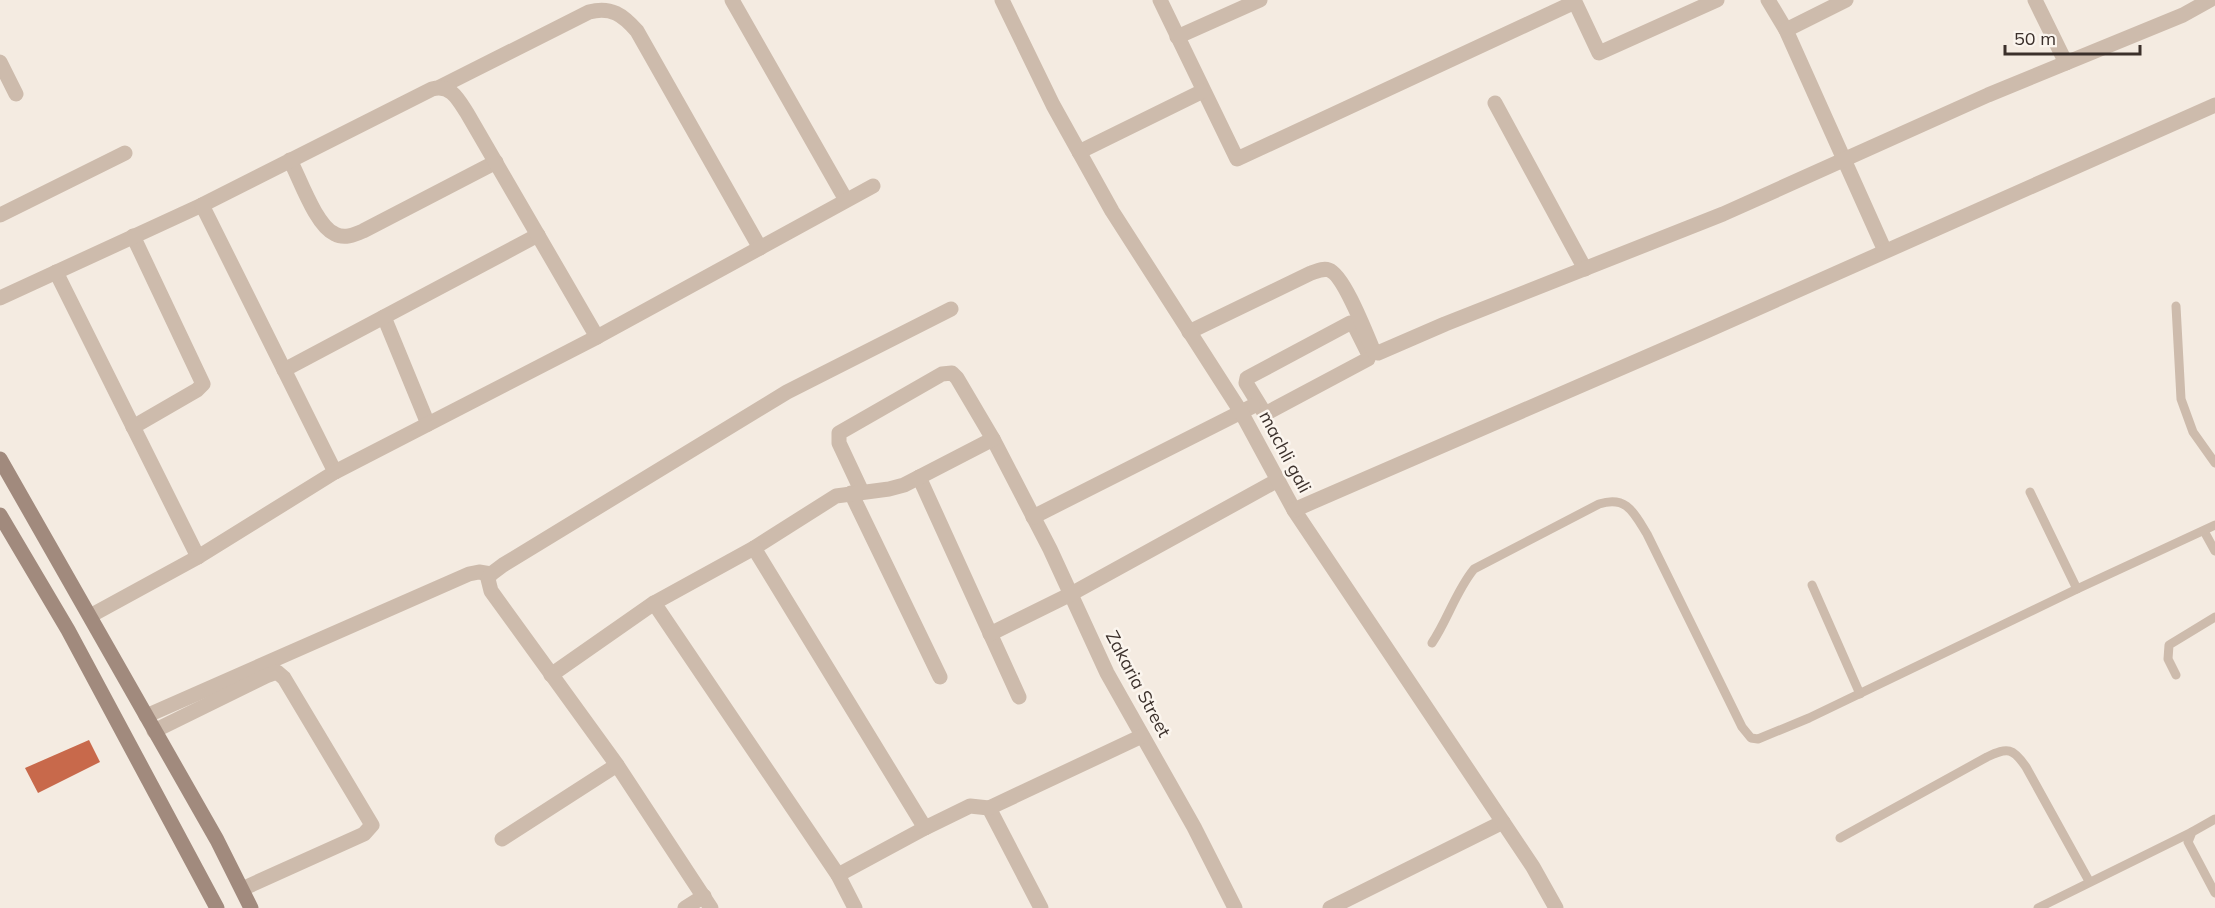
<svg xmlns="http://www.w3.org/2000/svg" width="2215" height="908" font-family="Mulish,sans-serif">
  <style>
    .building { fill: #c8694b }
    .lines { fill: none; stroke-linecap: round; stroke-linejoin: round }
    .service { stroke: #cdbbac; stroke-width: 9 }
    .minor { stroke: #cdbbac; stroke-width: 15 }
    .tertiary { stroke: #cdbbac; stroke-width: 15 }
    .secondary { stroke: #a18a7d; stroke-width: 15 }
    .labels { text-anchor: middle; stroke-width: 5; stroke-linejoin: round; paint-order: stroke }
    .street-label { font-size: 18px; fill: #3b302b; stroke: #fbf5ee }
  </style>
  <rect width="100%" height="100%" fill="#f4ebe1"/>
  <!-- building -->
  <path class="building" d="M 89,740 L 100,762 L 38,793 L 25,768 Z"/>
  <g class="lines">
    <!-- service -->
    <g class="service">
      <path d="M 2176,306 L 2181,399 L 2193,432 L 2215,463"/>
      <path d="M 2030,492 L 2077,589"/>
      <path d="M 2204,531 L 2215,551"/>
      <path d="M 1812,585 L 1860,694"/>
      <path d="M 1432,643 C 1448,619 1456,591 1474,569 L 1599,504 C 1627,495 1634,513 1647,534 L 1742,727 L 1751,738 L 1758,739 L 1809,718 L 2077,589 L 2215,525"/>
      <path d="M 2176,675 L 2168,659 L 2169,645 L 2215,617"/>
      <path d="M 2215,819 L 2192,832 L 2188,842 L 2215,893"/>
      <path d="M 1840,838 L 1987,757 C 2008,747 2013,748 2026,767 L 2089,881"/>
      <path d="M 2038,908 L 2192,832"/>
    </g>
    <!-- minor -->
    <g class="minor">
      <path d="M 732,0 L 846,200"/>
      <path d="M 1160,0 L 1237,159 L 1575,2 L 1599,53 L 1717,0"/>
      <path d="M 1768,0 L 1786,30 L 1885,251"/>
      <path d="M 2035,0 L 2066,63"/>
      <path d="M 1786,30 L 1846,0"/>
      <path d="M 1177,37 L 1260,0"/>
      <path d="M 0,62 L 16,94"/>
      <path d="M 440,87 L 589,12 C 611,6 623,15 637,31 L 760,248"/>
      <path d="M 1495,103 L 1585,269"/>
      <path d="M 1079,152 L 1203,91"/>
      <path d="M 290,160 C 300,179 316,226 335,234 C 344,239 354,235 363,231 L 496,162"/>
      <path d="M 0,215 L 125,153"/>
      <path d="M 133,236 L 203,384 L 197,390 L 133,427"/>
      <path d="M 56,272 L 198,557"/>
      <path d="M 0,298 L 202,205"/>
      <path d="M 384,317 L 428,424"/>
      <path d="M 1350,323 L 1354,325 L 1369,355 L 1368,359 L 1265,414 L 1246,383 L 1247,378 Z"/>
      <path d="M 1189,332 L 1311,273 C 1317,271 1323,268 1329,270 C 1344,275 1367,336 1374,352 L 1378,353 L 1445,324 L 1723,214 L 1988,95 L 2183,15 L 2210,0"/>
      <path d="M 284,370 L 538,235"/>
      <path d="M 335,472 L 202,205 L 432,89 C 451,84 458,99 467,113 L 597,337"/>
      <path d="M 919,477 L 1019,697"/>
      <path d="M 862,492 L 839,443 L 839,433 L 942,374 L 952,373 L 957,378 L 993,439 L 1050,549 L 1107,673 L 1194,827 L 1235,908"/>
      <path d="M 851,493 L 940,677"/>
      <path d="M 1033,517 L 1253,406"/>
      <path d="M 754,548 L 836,496 L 889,489 L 904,485 L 993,439"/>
      <path d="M 90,616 L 198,557 L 335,472 L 597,337 L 873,186"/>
      <path d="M 990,634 L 1071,594 L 1278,480"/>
      <path d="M 551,675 L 654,603"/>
      <path d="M 146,716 L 469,574 L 479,572 L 491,574"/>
      <path d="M 154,731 L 266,676 L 277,672 L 284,678 L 372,825 L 364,834 L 242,889"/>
      <path d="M 989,808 L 1041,908"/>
      <path d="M 502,839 L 617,765"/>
      <path d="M 838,875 L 925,828"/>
      <path d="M 685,908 L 704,896"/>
      <path d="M 711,908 L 617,765 L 491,591 L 488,579 L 491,574 L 503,565 L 787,392 L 951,309"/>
      <path d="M 855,908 L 838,875 L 654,603 L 754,548 L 925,828 L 970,806 L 989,808 L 1142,736"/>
      <path d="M 1330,908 L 1503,822"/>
    </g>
    <!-- tertiary -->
    <g class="tertiary">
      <path d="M 1002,0 L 1053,105 L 1112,211 L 1241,412 L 1294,510 L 1533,867 L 1556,908"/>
      <path d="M 1294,510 L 1704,332 L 2215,105"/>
    </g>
    <!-- secondary -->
    <g class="secondary">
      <path d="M 0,459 L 217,840 L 251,908"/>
      <path d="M 0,515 L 68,630 L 217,908"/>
    </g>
  </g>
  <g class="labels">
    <!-- street labels -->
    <g class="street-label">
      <text transform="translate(1285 452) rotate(62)" y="6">machli gali</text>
      <text transform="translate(1138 684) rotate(62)" y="6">Zakaria Street</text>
    </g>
  </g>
  <!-- scale -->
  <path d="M2005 45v9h135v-9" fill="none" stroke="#3b302b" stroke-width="3"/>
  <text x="2014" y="45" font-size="18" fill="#3b302b" stroke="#fbf5ee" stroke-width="4.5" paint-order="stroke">50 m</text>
</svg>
